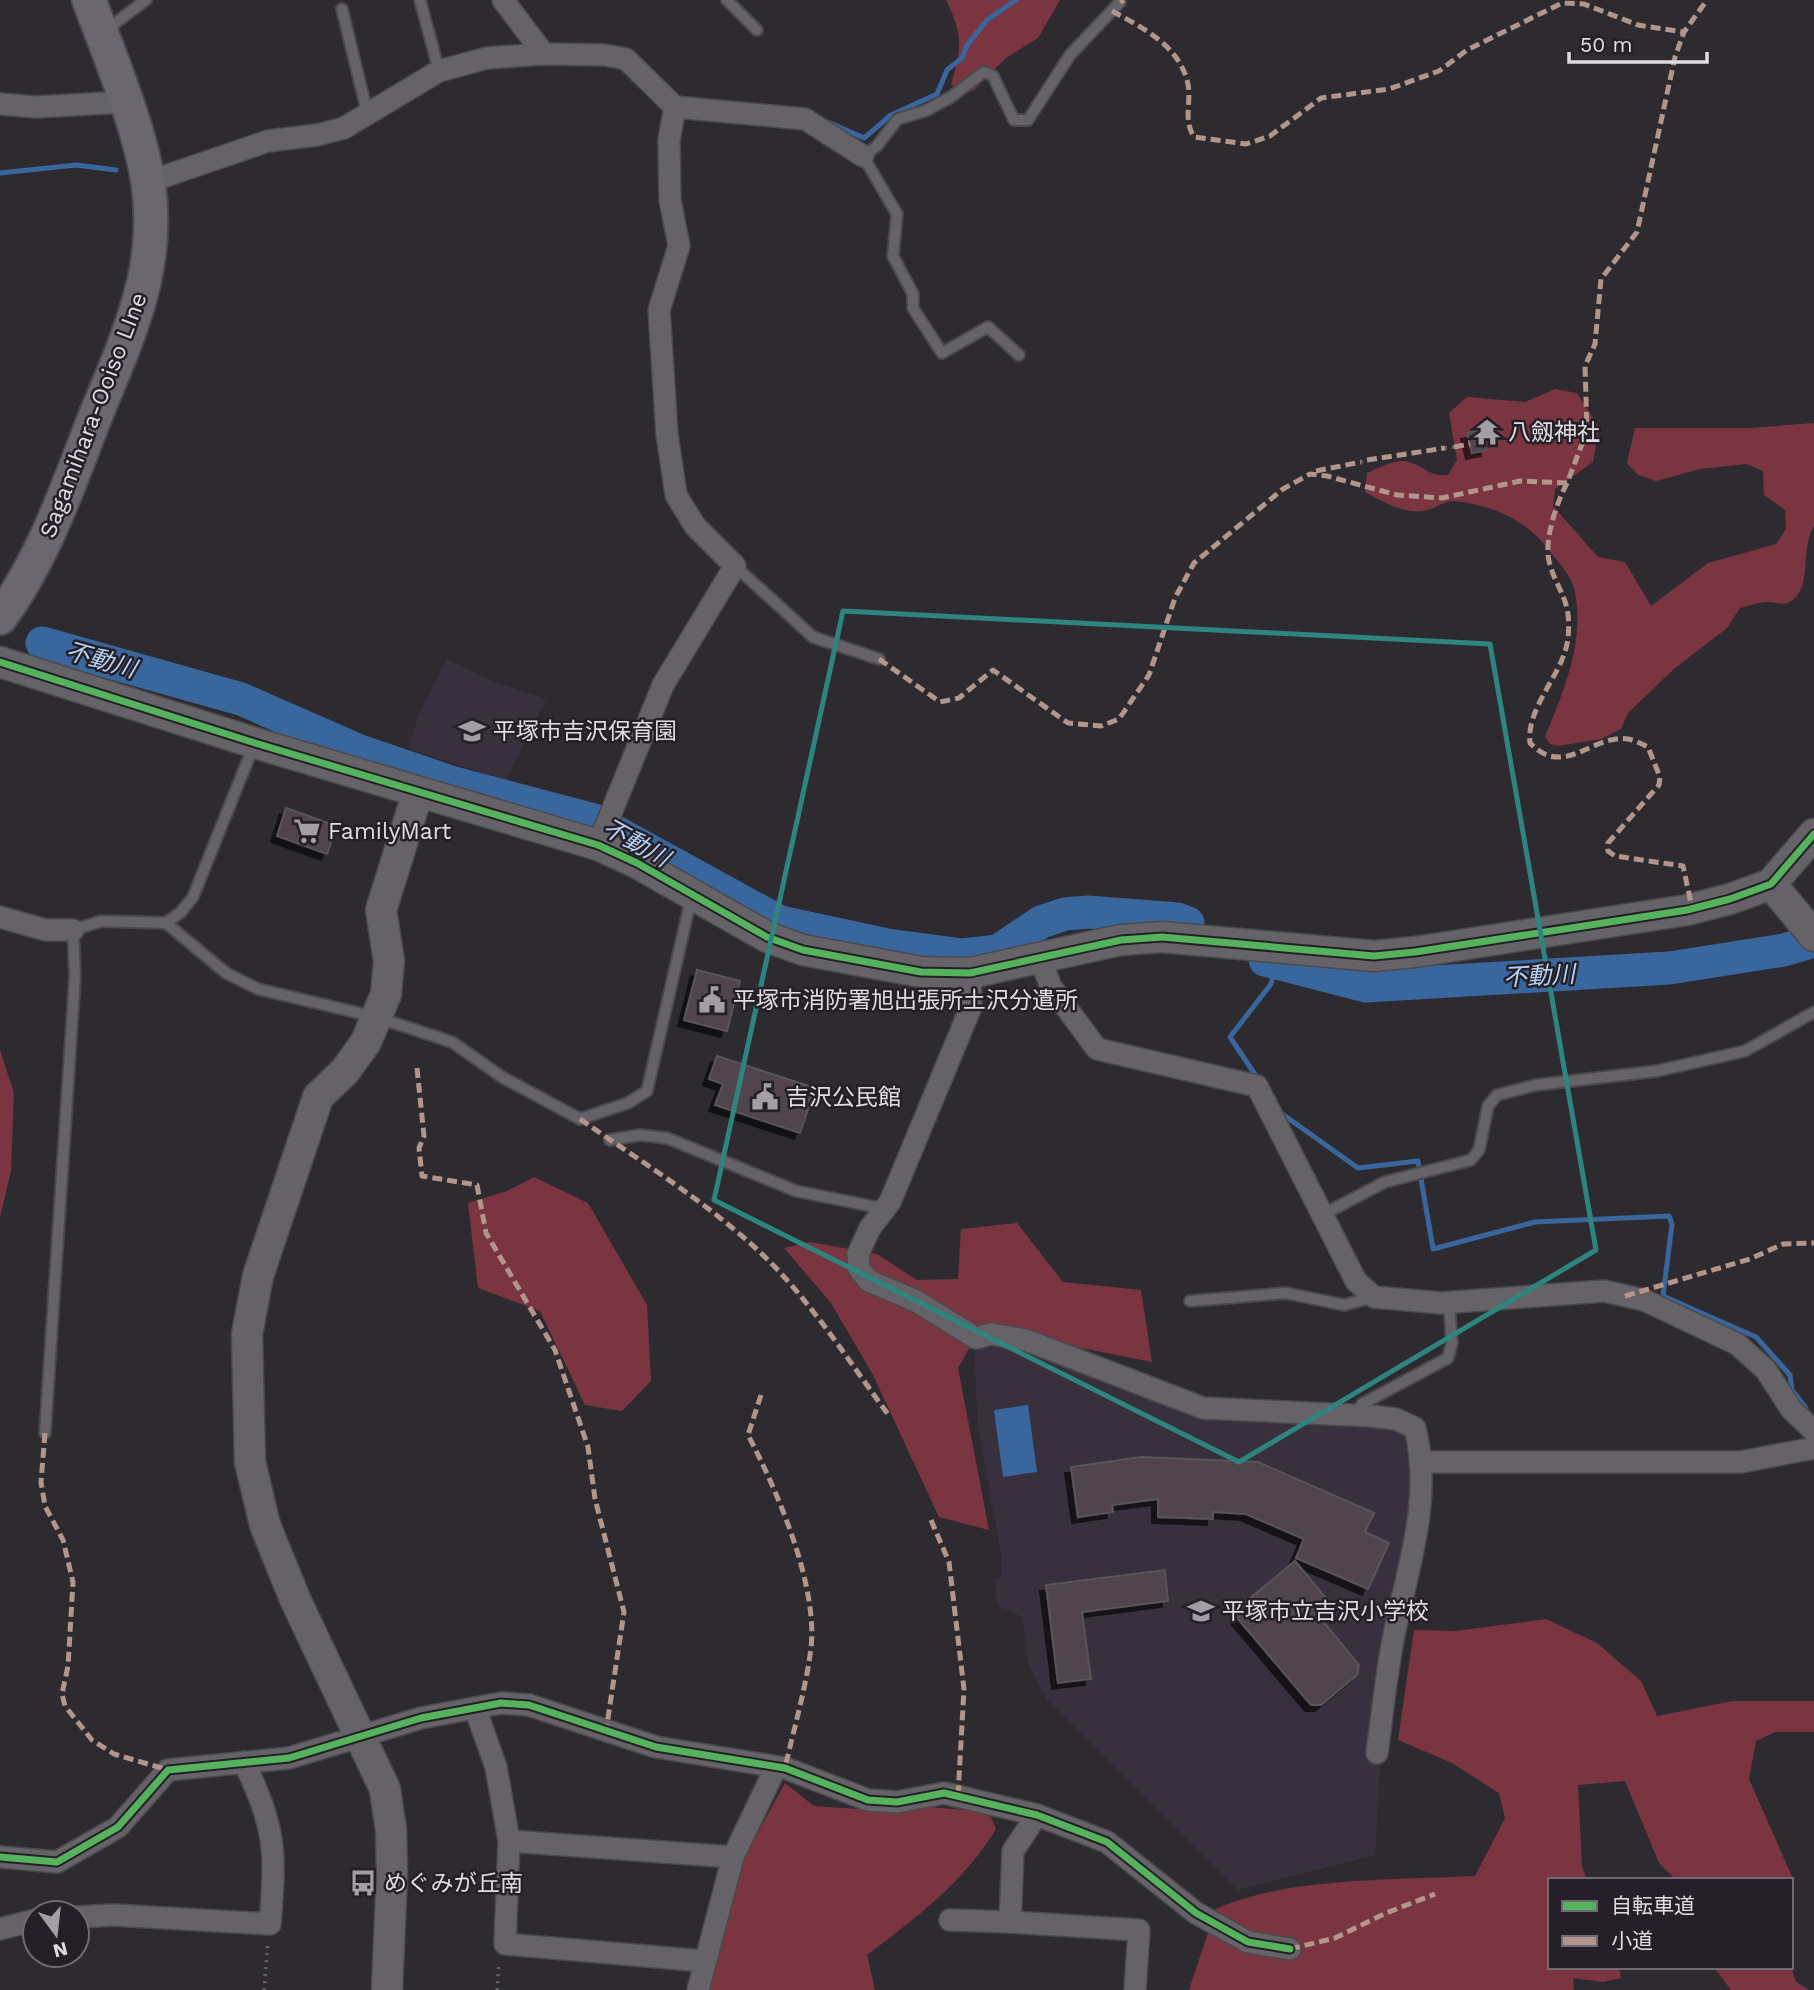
<svg xmlns="http://www.w3.org/2000/svg" width="1814" height="1990" font-family="'Work Sans','Noto Sans JP',sans-serif">
  <style>
    .built { fill: #38303d }
    .forest { fill: #7a3540 }
    .water { fill: #39669c }
    .lines { fill: none; stroke-linecap: round; stroke-linejoin: round }
    .stream { stroke: #39669c; stroke-width: 5 }
    .river { stroke: #39669c; stroke-width: 33 }
    .building { fill: #51444e; stroke: #585559; stroke-width: 2; filter: url(#shadow) }
    .lane-casing { stroke: #4b494c; stroke-width: 14 }
    .street-casing { stroke: #4b494c; stroke-width: 24 }
    .secondary-casing { stroke: #4b494c; stroke-width: 33 }
    .primary-casing { stroke: #4b494c; stroke-width: 37 }
    .path { stroke: #656367; stroke-width: 3.5; stroke-dasharray: 2 5; stroke-linecap: butt }
    .lane { stroke: #656367; stroke-width: 10 }
    .street { stroke: #656367; stroke-width: 21 }
    .secondary { stroke: #656367; stroke-width: 30 }
    .primary { stroke: #6a6771; stroke-width: 33 }
    .quiet { stroke: #b2968c; stroke-width: 5; stroke-dasharray: 10 5; stroke-linecap: butt }
    .cycleway-casing { stroke: #252028; stroke-width: 11 }
    .cycleway { stroke: #56b35d; stroke-width: 7 }
    .marked { fill: none; stroke: #2e857f; stroke-width: 5; stroke-linejoin: round }
    .labels { text-anchor: middle; stroke-width: 5; stroke-linejoin: round; paint-order: stroke }
    .street-label { font-size: 23px; fill: #e0dce2; stroke: #252028 }
    .poi-label { font-size: 23px; fill: #e0dce2; stroke: #252028; text-anchor: start }
    .water-label { font-size: 24px; font-style: italic; fill: #b7d2f4; stroke: #252028 }
  </style>
  <defs>
    <filter id="shadow"><feDropShadow dx="-6" dy="6" stdDeviation="0" flood-color="#0009"/></filter>
  </defs>
  <rect width="100%" height="100%" fill="#2e2b30"/>
  <!-- built -->
  <g class="built">
    <path d="M 447,659 L 494,682 L 546,699 L 504,784 L 488,779 L 489,775 L 408,748 L 419,714 Z"/>
    <path d="M 974,1340 L 1053,1359 L 1202,1414 L 1377,1420 L 1402,1431 L 1417,1476 L 1381,1757 L 1375,1855 L 1238,1890 L 1048,1701 L 1029,1665 L 1022,1617 L 997,1605 L 995,1578 L 1001,1577 L 1002,1561 L 977,1418 Z"/>
  </g>
  <!-- forest -->
  <g class="forest">
    <path d="M 946,0 L 1060,0 L 1038,38 L 1006,58 L 973,91 L 951,85 C 962,47 963,35 946,0 Z"/>
    <path d="M 1555,389 L 1577,393 L 1599,427 L 1593,462 L 1555,489 L 1553,506 L 1598,557 L 1625,562 L 1651,606 L 1708,563 L 1776,544 L 1786,529 L 1785,510 L 1764,495 L 1763,471 L 1746,464 L 1700,469 L 1656,481 L 1638,475 L 1627,463 L 1635,428 L 1750,428 L 1814,423 L 1814,525 C 1799,552 1814,590 1788,603 C 1781,605 1774,602 1767,602 C 1758,602 1748,606 1740,608 L 1727,628 L 1675,668 L 1628,713 L 1621,729 L 1601,739 L 1558,746 L 1550,744 L 1545,737 C 1564,690 1586,640 1574,588 C 1570,573 1553,556 1544,544 C 1522,518 1488,504 1454,501 C 1446,500 1438,507 1430,509 C 1408,517 1383,502 1365,492 L 1367,473 C 1377,469 1389,462 1400,461 C 1419,460 1426,477 1448,475 L 1457,460 L 1449,413 L 1467,397 L 1525,402 Z"/>
    <path d="M 0,1050 L 14,1093 L 11,1171 L 0,1217 Z"/>
    <path d="M 534,1177 L 588,1203 L 647,1305 L 651,1381 L 622,1411 L 585,1405 L 540,1311 L 478,1288 L 468,1203 L 507,1191 Z"/>
    <path d="M 1017,1223 L 1063,1282 L 1141,1290 L 1152,1362 L 981,1328 L 958,1368 L 989,1530 L 939,1517 L 873,1375 L 831,1303 L 784,1248 L 810,1242 L 877,1254 L 917,1280 L 958,1279 L 961,1229 Z"/>
    <path d="M 1546,1619 L 1597,1643 L 1641,1681 L 1657,1716 L 1732,1701 L 1814,1701 L 1814,1732 L 1775,1732 L 1756,1741 L 1749,1779 L 1794,1881 L 1791,1891 L 1791,1880 L 1676,1880 L 1659,1863 L 1625,1781 L 1578,1785 L 1582,1866 L 1587,1880 L 1550,1880 L 1550,1967 L 1619,1967 L 1621,1978 L 1603,1982 L 1573,1978 L 1574,1990 L 1189,1990 L 1216,1909 C 1285,1877 1398,1880 1475,1876 L 1505,1818 L 1499,1793 L 1452,1763 L 1398,1740 L 1414,1630 L 1455,1631 Z"/>
    <path d="M 785,1783 L 814,1806 L 857,1809 L 929,1807 L 989,1812 L 996,1829 C 965,1881 915,1919 867,1955 L 875,1990 L 708,1990 L 740,1865 Z"/>
    <path d="M 1714,1967 L 1791,1967 L 1796,1982 L 1809,1990 L 1731,1990 Z"/>
  </g>
  <!-- water -->
  <path class="water" d="M 1028,1405 L 1037,1472 L 1003,1477 L 994,1410 Z"/>
  <g class="lines">
    <!-- stream -->
    <g class="stream">
      <path d="M 828,122 L 864,138 L 891,115 L 937,94 L 947,70 L 962,58 L 967,45 L 987,20 L 1016,0"/>
      <path d="M 0,173 L 76,165 L 116,170"/>
      <path d="M 1258,1079 L 1230,1037 L 1271,984 L 1276,964"/>
      <path d="M 1278,1111 L 1358,1168 L 1418,1161 L 1433,1249 L 1535,1222 L 1669,1216 L 1672,1224 L 1663,1296 L 1756,1337 L 1790,1375 L 1792,1390 L 1806,1408"/>
    </g>
    <!-- river -->
    <g class="river">
      <path d="M 42,643 L 241,699 L 360,751 L 454,783 L 594,820 L 780,922 L 887,945 L 963,955 L 998,951 L 1041,922 L 1065,914 L 1088,912 L 1178,919 L 1188,923"/>
      <path d="M 1265,960 L 1366,986 L 1669,968 L 1784,950 L 1814,941"/>
    </g>
  </g>
  <!-- building -->
  <g class="building">
    <path d="M 1482,430 L 1487,450 L 1472,453 L 1467,433 Z"/>
    <path d="M 286,808 L 337,826 L 327,854 L 277,836 Z"/>
    <path d="M 697,970 L 740,981 L 727,1031 L 684,1020 Z"/>
    <path d="M 717,1056 L 815,1088 L 800,1133 L 715,1105 L 723,1084 L 709,1079 Z"/>
    <path d="M 1141,1457 L 1258,1462 L 1374,1513 L 1365,1532 L 1389,1543 L 1368,1589 L 1296,1558 L 1304,1539 L 1246,1514 L 1213,1512 L 1213,1519 L 1158,1517 L 1158,1499 L 1112,1505 L 1113,1512 L 1078,1517 L 1071,1467 Z"/>
    <path d="M 1295,1561 L 1330,1603 L 1317,1614 L 1359,1665 L 1357,1675 L 1321,1705 L 1311,1705 L 1238,1619 L 1237,1609 Z"/>
    <path d="M 1165,1570 L 1168,1601 L 1082,1612 L 1091,1679 L 1058,1683 L 1046,1585 Z"/>
  </g>
  <g class="lines">
    <!-- lane casing -->
    <g class="lane-casing">
      <g id="lane">
        <path d="M 420,0 L 439,71"/>
        <path d="M 727,0 L 757,30"/>
        <path d="M 342,9 L 368,116"/>
        <path d="M 106,30 L 146,0"/>
        <path d="M 1019,355 L 988,327 L 942,353 L 913,308 L 913,294 L 893,256 L 897,214 L 863,156 L 876,147 L 898,119 L 925,111 L 951,97 L 984,72 L 993,76 L 1014,120 L 1028,120 L 1070,55 L 1120,2"/>
        <path d="M 735,566 L 813,637 L 879,659"/>
        <path d="M 166,923 L 226,973 L 258,989 L 376,1017 L 452,1042 L 502,1077 L 580,1119 L 628,1103 L 647,1091 L 691,899"/>
        <path d="M 610,1140 L 640,1135 L 667,1138 L 796,1191 L 886,1209"/>
        <path d="M 1324,1214 L 1385,1182 L 1471,1160 L 1479,1150 L 1488,1106 L 1497,1095 L 1536,1085 L 1657,1071 L 1745,1051 L 1814,1012"/>
        <path d="M 1190,1301 L 1286,1293 L 1344,1305 L 1374,1297"/>
        <path d="M 1355,1415 L 1362,1404 L 1448,1358 L 1452,1343 L 1449,1303"/>
        <path d="M 45,1433 L 75,976 L 73,930 L 102,921 L 166,923 L 181,912 L 193,897 L 254,745"/>
      </g>
    </g>
    <!-- street casing -->
    <g class="street-casing">
      <g id="street">
        <path d="M 503,0 L 544,54"/>
        <path d="M 0,104 L 36,107 L 125,102"/>
        <path d="M 148,182 L 268,141 L 317,135 L 344,128 L 439,71 L 487,58 L 544,54 L 605,55 L 626,59 L 675,107 L 805,119 L 863,156"/>
        <path d="M 598,845 L 663,685 L 735,566 L 695,526 L 676,495 L 667,434 L 659,310 L 679,246 L 670,200 L 669,140 L 675,107"/>
        <path d="M 0,917 L 46,930 L 73,930"/>
        <path d="M 1040,958 L 1051,987 L 1097,1049 L 1257,1086 L 1356,1281 L 1374,1297 L 1441,1303 L 1604,1291 L 1644,1300 L 1737,1344 L 1766,1370 L 1791,1409 L 1814,1431"/>
        <path d="M 970,973 L 971,1007 L 890,1202 L 870,1228 L 858,1254 L 859,1269 L 869,1281 L 916,1301 L 976,1338 L 991,1334 L 1026,1340 L 1203,1408 L 1371,1416 L 1396,1419 L 1415,1428 C 1433,1502 1407,1568 1393,1640 C 1386,1677 1382,1716 1377,1753"/>
        <path d="M 1423,1462 L 1741,1462 L 1814,1448"/>
        <path d="M 475,1708 L 496,1767 L 509,1841 L 505,1944 L 704,1961"/>
        <path d="M 1037,1815 L 1013,1851 L 1010,1922 L 1139,1930 L 1135,1990"/>
        <path d="M 509,1841 L 733,1857"/>
        <path d="M 0,1857 L 57,1862 L 118,1827 L 168,1770 L 289,1758 L 421,1718 L 501,1703 L 529,1705 L 656,1747 L 785,1768 L 868,1800 L 897,1802 L 944,1793 L 1037,1815 L 1107,1842 L 1196,1913 L 1248,1942 L 1290,1949"/>
        <path d="M 77,1917 L 114,1915 L 270,1924 C 276,1850 276,1830 244,1762"/>
        <path d="M 950,1920 L 1010,1922"/>
        <path d="M 0,1929 L 35,1920"/>
        <path d="M 698,1990 L 733,1857 L 776,1767"/>
      </g>
    </g>
    <!-- secondary casing -->
    <g class="secondary-casing">
      <g id="secondary">
        <path d="M 0,662 L 255,743 L 598,845 L 637,863 L 767,937 L 803,950 L 921,972 L 970,973 L 1121,940 L 1162,937 L 1374,956 L 1415,952 L 1687,910 L 1730,899 L 1771,884 L 1814,834"/>
        <path d="M 1771,884 L 1814,936"/>
        <path d="M 387,1990 L 392,1874 L 391,1830 L 385,1789 L 295,1599 L 265,1525 L 250,1462 L 247,1334 L 258,1276 L 318,1097 L 345,1071 L 366,1042 L 386,994 L 389,961 L 381,910 L 418,792"/>
      </g>
    </g>
    <!-- primary casing -->
    <g class="primary-casing">
      <path id="primary" d="M 0,618 C 44,558 68,486 95,417 C 113,373 133,329 144,282 C 151,251 153,214 148,182 C 139,125 109,54 89,0"/>
    </g>
    <!-- path -->
    <g class="path">
      <path d="M 1445,448 L 1454,447"/>
      <path d="M 1361,462 L 1367,460"/>
      <path d="M 264,1990 L 268,1943"/>
      <path d="M 497,1990 L 499,1963"/>
    </g>
    <!-- lane -->
    <use href="#lane" class="lane"/>
    <!-- street -->
    <use href="#street" class="street"/>
    <!-- secondary -->
    <use href="#secondary" class="secondary"/>
    <!-- primary -->
    <use href="#primary" class="primary"/>
    <!-- quiet -->
    <g class="quiet">
      <path d="M 1120,2 L 1124,0"/>
      <path d="M 1112,11 C 1141,27 1177,44 1187,80 C 1193,100 1182,118 1194,137 L 1246,144 L 1270,136 L 1321,98 L 1389,89 L 1439,71 L 1467,50 L 1562,3 L 1584,4 L 1638,25 L 1684,32"/>
      <path d="M 1454,447 L 1470,444"/>
      <path d="M 1367,460 L 1445,448"/>
      <path d="M 1316,471 L 1361,462"/>
      <path d="M 1567,483 C 1557,502 1544,539 1549,561 C 1557,593 1572,597 1568,638 C 1564,674 1526,706 1530,743 C 1564,779 1592,734 1628,739 C 1634,740 1642,744 1648,747 L 1660,777 L 1659,785 L 1608,843 L 1608,851 L 1615,856 L 1683,866 L 1692,908"/>
      <path d="M 879,659 L 940,702 L 959,698 L 993,670 L 1068,723 L 1101,726 L 1119,719 L 1149,675 L 1175,598 L 1194,563 L 1283,489 L 1310,474 L 1327,476 L 1397,495 L 1442,498 L 1520,481 L 1567,483 L 1587,431 L 1585,366 L 1595,344 L 1601,279 L 1637,232 L 1675,57 L 1684,32 L 1707,0"/>
      <path d="M 417,1068 L 424,1136 L 419,1148 L 422,1176 L 477,1185 L 486,1233 L 555,1350 L 588,1447 L 595,1499 L 624,1612 L 606,1731"/>
      <path d="M 580,1119 C 643,1163 710,1204 765,1257 C 813,1304 850,1363 890,1417"/>
      <path d="M 1625,1296 L 1750,1259 L 1783,1244 L 1814,1243"/>
      <path d="M 761,1395 L 748,1435 C 777,1490 818,1585 811,1648 C 806,1688 794,1728 785,1768"/>
      <path d="M 45,1433 L 41,1482 L 45,1506 L 63,1540 L 73,1582 L 68,1666 L 62,1694 L 65,1706 L 92,1740 L 114,1754 L 168,1770"/>
      <path d="M 931,1520 L 949,1562 L 964,1689 L 958,1796"/>
      <path d="M 1290,1949 L 1335,1938 L 1386,1913 L 1435,1894"/>
    </g>
    <!-- cycleway casing -->
    <g class="cycleway-casing">
      <g id="cycleway">
        <path d="M 0,662 L 255,743 L 598,845 L 637,863 L 767,937 L 803,950 L 921,972 L 970,973 L 1121,940 L 1162,937 L 1374,956 L 1415,952 L 1687,910 L 1730,899 L 1771,884 L 1814,834"/>
        <path d="M 0,1857 L 57,1862 L 118,1827 L 168,1770 L 289,1758 L 421,1718 L 501,1703 L 529,1705 L 656,1747 L 785,1768 L 868,1800 L 897,1802 L 944,1793 L 1037,1815 L 1107,1842 L 1196,1913 L 1248,1942 L 1290,1949"/>
      </g>
    </g>
    <!-- cycleway -->
    <use href="#cycleway" class="cycleway"/>
  </g>
  <!-- marked area -->
  <path class="marked" d="M 843,611 L 1490,644 L 1596,1250 L 1239,1462 L 714,1200 Z"/>
  <!-- icons -->
  <defs>
    <g id="temple-bare" transform="scale(2.1)"><path d="M0-6L5-2H3V0L6.5 2.5H4V6H1.5V3h-3V6H-4V2.5H-6.5L-3 0V-2H-5Z" fill="#a29ea4" stroke="#252028" stroke-width="2.5" paint-order="stroke"/></g>
    <g id="school-bare" transform="scale(2.1)"><path d="M0-5L7-2L0 1L-7-2ZM-4 1L0 2.5L4 1V4Q0 6-4 4Z" fill="#a29ea4" stroke="#252028" stroke-width="2.5" paint-order="stroke"/></g>
    <g id="supermarket-bare" transform="scale(2.1)"><path d="M-6-5.5h2.5l.6 2H6L4.5 2H-2.5L-4.4-4H-6ZM-1.5 3.2a1.3 1.3 0 1 0 .1 0ZM3 3.2a1.3 1.3 0 1 0 .1 0Z" fill="#a29ea4" stroke="#252028" stroke-width="2.5" paint-order="stroke"/></g>
    <g id="civic-bare" transform="scale(2.1)"><path d="M-.6-6.5H3V-4.5H.6V-3L4-1V1h2V6H-6V1h2V-1L-.6-3ZM-1.2 2.5V6h2.4V2.5Z" fill="#a29ea4" stroke="#252028" stroke-width="2.5" paint-order="stroke"/></g>
    <g id="bus-bare" transform="scale(2.1)"><path d="M-5-6H5V4H4V6H2V4H-2V6H-4V4H-5ZM-3.5-4V0h7V-4ZM-3.5 1.2v1.5H-2V1.2ZM2 1.2v1.5H3.5V1.2Z" fill="#a29ea4" stroke="#252028" stroke-width="2.5" paint-order="stroke"/></g>
  </defs>
  <g fill-rule="evenodd">
    <use href="#temple-bare" x="1487" y="432"/>
    <use href="#school-bare" x="472" y="731"/>
    <use href="#supermarket-bare" x="307" y="831"/>
    <use href="#civic-bare" x="712" y="1000"/>
    <use href="#civic-bare" x="765" y="1097"/>
    <use href="#school-bare" x="1201" y="1611"/>
    <use href="#bus-bare" x="363" y="1883"/>
  </g>
  <g class="labels">
    <!-- street labels -->
    <g class="street-label">
      <text transform="translate(93 415) rotate(-69)" y="8">Sagamihara-Ooiso LIne</text>
    </g>
    <!-- poi labels -->
    <g class="poi-label">
      <text x="1508" y="440">八劔神社</text>
      <text x="493" y="739">平塚市吉沢保育園</text>
      <text x="328" y="839">FamilyMart</text>
      <text x="733" y="1008">平塚市消防署旭出張所土沢分遣所</text>
      <text x="786" y="1105">吉沢公民館</text>
      <text x="1222" y="1619">平塚市立吉沢小学校</text>
      <text x="384" y="1891">めぐみが丘南</text>
    </g>
    <!-- water labels -->
    <g class="water-label">
      <text transform="translate(101 660) rotate(16)" y="8">不動川</text>
      <text transform="translate(636 843) rotate(29)" y="8">不動川</text>
      <text transform="translate(1539 976) rotate(-3)" y="8">不動川</text>
    </g>
  </g>
  <!-- legend -->
  <rect x="1548" y="1878" width="245" height="91" fill="#252028" stroke="#706b72" stroke-width="2"/>
  <rect x="1562" y="1901" width="35" height="10" fill="#56b35d" stroke="#706b72" stroke-width="2"/>
  <text x="1611" y="1913" font-size="21" fill="#e0dce2">自転車道</text>
  <rect x="1562" y="1936" width="35" height="10" fill="#b2968c" stroke="#706b72" stroke-width="2"/>
  <text x="1611" y="1948" font-size="21" fill="#e0dce2">小道</text>
  <!-- north arrow -->
  <g transform="translate(56 1934) rotate(165)"><circle r="33" fill="#252028" stroke="#706b72" stroke-width="2"/>
  <path d="M0-5L12 26L0 18L-12 26Z" fill="#a29ea4"/>
  <text y="-10" font-size="19" font-weight="bold" text-anchor="middle" fill="#e0dce2">N</text>
  </g>
  <!-- scale -->
  <path d="M1569 52v10h138v-10" fill="none" stroke="#e0dce2" stroke-width="3.5"/>
  <text x="1580" y="52" font-size="21" fill="#e0dce2" stroke="#252028" stroke-width="5" paint-order="stroke">50 m</text>
</svg>
